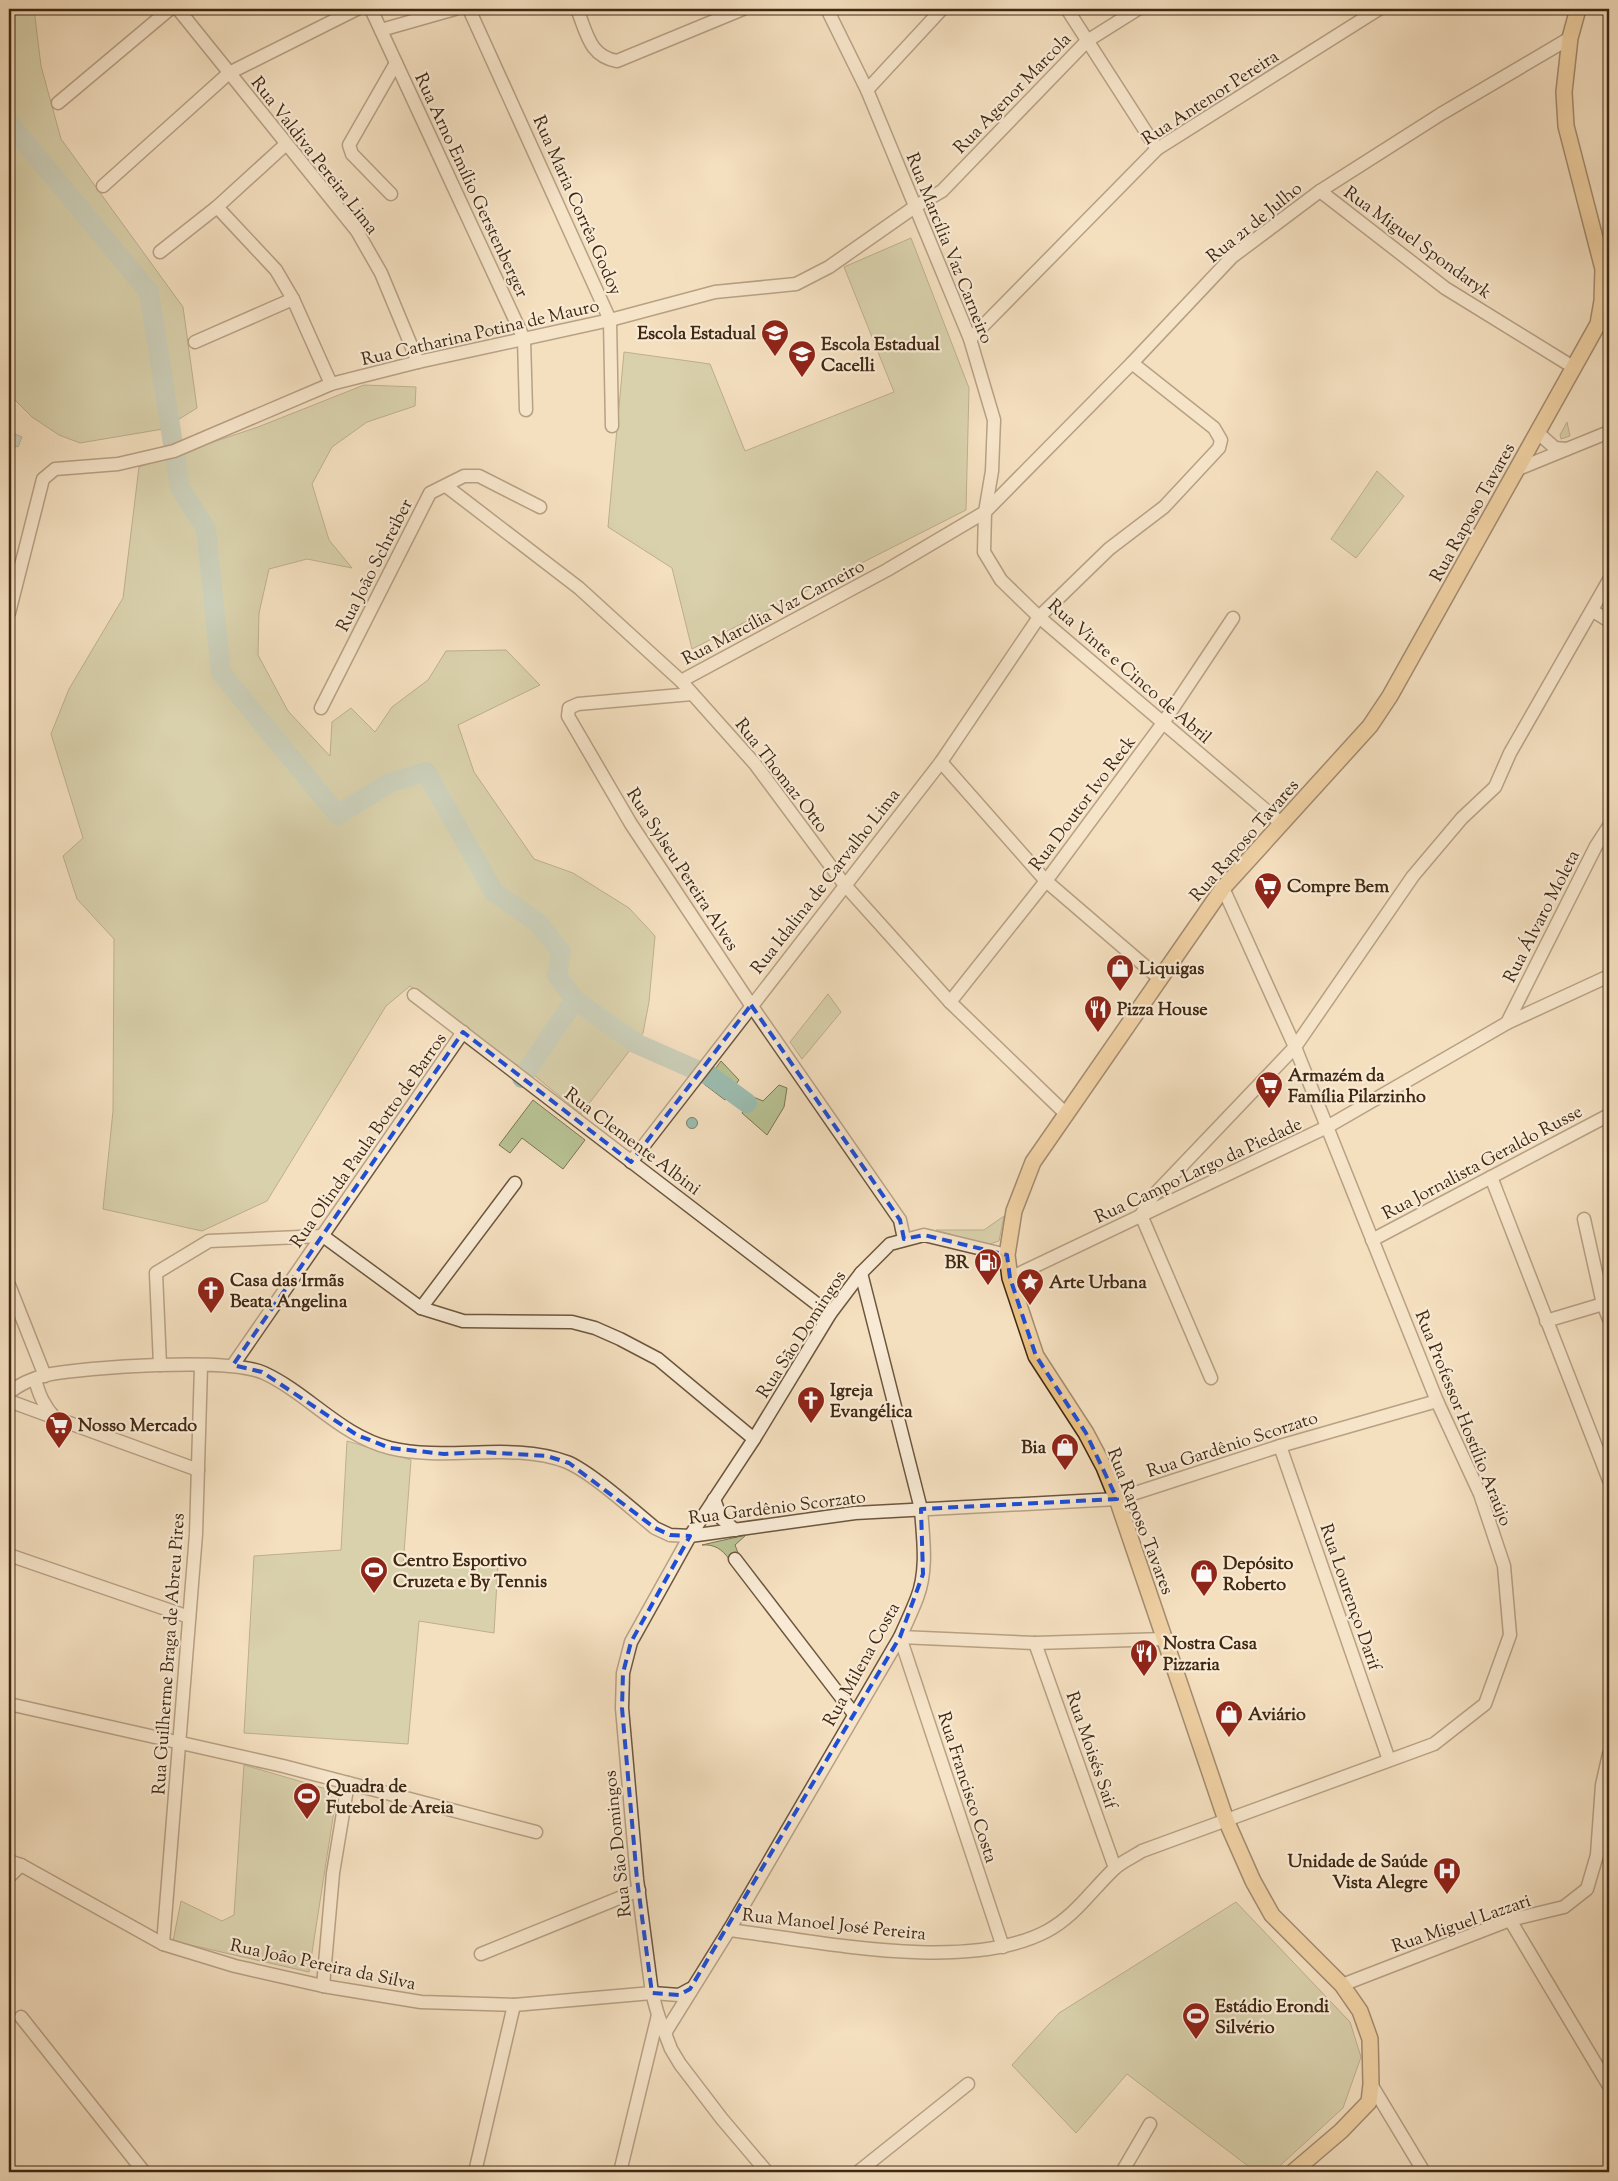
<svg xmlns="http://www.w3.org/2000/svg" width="1618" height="2181" font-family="'Sorts Mill Goudy',serif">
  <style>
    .green { fill: #b8c294; stroke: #7c7553 }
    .water { fill: #9cbdb1; stroke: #778171 }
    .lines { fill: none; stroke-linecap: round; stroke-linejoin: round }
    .river { stroke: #9cbdb1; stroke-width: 20 }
    .minor-casing { stroke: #6d563d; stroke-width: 15 }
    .major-casing { stroke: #402812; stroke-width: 18 }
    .minor { stroke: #f8ead5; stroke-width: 12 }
    .major { stroke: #eac080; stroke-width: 15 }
    .marked { fill: none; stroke: #1d4ed8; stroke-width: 4; stroke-dasharray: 10 6; stroke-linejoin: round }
    .labels { text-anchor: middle; stroke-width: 4.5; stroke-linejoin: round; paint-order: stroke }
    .street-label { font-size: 18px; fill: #402812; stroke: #f8ead5 }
    .poi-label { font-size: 18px; font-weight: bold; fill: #402812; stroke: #f8ead5; text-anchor: start }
  </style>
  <rect width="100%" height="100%" fill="#f4dfbf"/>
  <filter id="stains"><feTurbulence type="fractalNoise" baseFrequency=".004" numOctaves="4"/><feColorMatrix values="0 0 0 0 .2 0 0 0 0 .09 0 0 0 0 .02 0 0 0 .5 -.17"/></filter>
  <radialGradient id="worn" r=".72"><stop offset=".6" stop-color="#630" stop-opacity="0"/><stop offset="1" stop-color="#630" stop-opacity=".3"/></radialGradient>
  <!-- green -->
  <g class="green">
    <path d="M 9,9 L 34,9 L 41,66 L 61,139 L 183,307 L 197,408 L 163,429 L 80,443 L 59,435 L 32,417 L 9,394 Z"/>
    <path d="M 911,238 L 969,388 L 966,510 L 692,649 L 672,568 L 608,527 L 624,352 L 710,364 L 745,451 L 894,392 L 844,267 Z"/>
    <path d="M 364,385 L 416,387 L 415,406 L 367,422 L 332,447 L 312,484 L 329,540 L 352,568 L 307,559 L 269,569 L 259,613 L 258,655 L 288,711 L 330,756 L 332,722 L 351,708 L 375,732 L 392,707 L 428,680 L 446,651 L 506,650 L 540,685 L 458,725 L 474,772 L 534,859 L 573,873 L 629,908 L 655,936 L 649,1002 L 643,1033 L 581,1114 L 534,1075 L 491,1049 L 410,986 L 386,1006 L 267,1201 L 202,1231 L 103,1209 L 113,1111 L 114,939 L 77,899 L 63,856 L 83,838 L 51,734 L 69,689 L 123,598 L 139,467 L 258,427 Z"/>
    <path d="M 1567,422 L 1570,436 L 1561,439 L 1560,435 Z"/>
    <path d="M 1377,471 L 1404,496 L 1356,558 L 1331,539 Z"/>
    <path d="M 828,994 L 841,1012 L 802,1059 L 790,1042 Z"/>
    <path d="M 721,1061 L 739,1080 L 725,1100 L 704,1084 Z"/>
    <path d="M 779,1085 L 787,1088 L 784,1107 L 767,1135 L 742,1113 L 751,1096 L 763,1101 Z"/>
    <path d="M 533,1100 L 585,1140 L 563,1169 L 522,1138 L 510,1153 L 499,1145 Z"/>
    <path d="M 1004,1216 L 999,1241 L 987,1245 L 936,1230 L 984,1230 Z"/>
    <path d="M 347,1441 L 411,1460 L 403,1566 L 498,1564 L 494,1633 L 419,1621 L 408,1744 L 244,1733 L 254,1556 L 341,1550 Z"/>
    <path d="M 746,1535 L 735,1545 L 738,1553 L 729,1559 C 722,1549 714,1544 702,1545 Z"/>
    <path d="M 244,1765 L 337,1792 L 309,1972 L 173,1941 L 181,1901 L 222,1921 L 234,1915 Z"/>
    <path d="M 1236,1902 L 1350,2022 L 1361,2057 L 1343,2108 L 1273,2172 L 1256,2172 L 1127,2074 L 1076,2133 L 1012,2065 L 1059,2013 Z"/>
  </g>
  <!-- water -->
  <g class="water">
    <path d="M 15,434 L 22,437 L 18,447 L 9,444 L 9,437 Z"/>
    <circle cx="692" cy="1123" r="5.5"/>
  </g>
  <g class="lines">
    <!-- river -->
    <g class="river">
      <path d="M 9,123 L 149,292 L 180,488 L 206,529 L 221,673 L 338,815 L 389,783 L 426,772 L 494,892 L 538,923 L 561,952 L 557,975 L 575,1000 L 635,1043 L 710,1076 L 747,1103"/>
      <path d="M 522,1078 L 575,1000"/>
    </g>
    <!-- minor casing -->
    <g class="minor-casing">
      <g id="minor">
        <path d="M 178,9 L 357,231 L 381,273 L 418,362"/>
        <path d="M 371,9 L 524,339 L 526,410"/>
        <path d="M 469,9 L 610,320 L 612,426"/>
        <path d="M 577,9 C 587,33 589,56 617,61 L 743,9"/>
        <path d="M 827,9 L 867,90 L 970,339 L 994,420 L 992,471 L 985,512 L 984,552 L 1001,580 L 1039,617 L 1282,824"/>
        <path d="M 1067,9 L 1157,149"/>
        <path d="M 381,30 L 455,9"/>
        <path d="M 867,90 L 942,9"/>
        <path d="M 58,103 L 170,9"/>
        <path d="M 103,186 L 229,73 L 357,9"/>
        <path d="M 1320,191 L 1445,288 L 1573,367"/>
        <path d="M 391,194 L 352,154 L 349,145 L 396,63"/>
        <path d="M 217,207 L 276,270 L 293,299 L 331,384"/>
        <path d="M 160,252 L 217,207 L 285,145"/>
        <path d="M 970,339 L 1157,149 L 1379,9"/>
        <path d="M 195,342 L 293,299"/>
        <path d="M 1537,432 L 1555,448 L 1567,449"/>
        <path d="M 1518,469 L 1609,432"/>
        <path d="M 446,486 L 579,588 L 681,681 L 755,764 L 844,884 L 950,1002 L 1065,1113"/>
        <path d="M 1593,611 L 1609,621"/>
        <path d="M 9,613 L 43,479 L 55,469 L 118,464 L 174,451 L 331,384 L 418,362 L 610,320 L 715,292 L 796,284 L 829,267 L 916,206 L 942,191 L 1087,41 L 1138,9"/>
        <path d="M 681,681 L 887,570 L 985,512 L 1132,363 L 1232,257 L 1320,191 L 1441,114 L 1570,38"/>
        <path d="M 692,694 L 578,704 L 569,708 L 568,716 L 631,824 L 751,1005 L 900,1220 L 904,1239"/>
        <path d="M 321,708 L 430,493 L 464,476 L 479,476 L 540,507"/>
        <path d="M 941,762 L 1046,881 L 1159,978"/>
        <path d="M 414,995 L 830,1314"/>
        <path d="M 950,1002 L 1046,881 L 1163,723 L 1233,618"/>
        <path d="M 1507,1023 L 1596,846 L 1609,826"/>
        <path d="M 631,1162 L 941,762 L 1039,617 L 1109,549 L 1164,507 L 1219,448 L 1221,440 L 1214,428 L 1132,363"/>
        <path d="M 1491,1177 L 1609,1480"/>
        <path d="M 1584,1219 L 1603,1304 L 1609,1319"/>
        <path d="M 1372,1240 L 1609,1115"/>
        <path d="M 1010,1278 L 1327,1127 L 1507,1023 L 1609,976"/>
        <path d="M 9,1285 L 45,1376"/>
        <path d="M 421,1308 L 515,1183"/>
        <path d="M 1546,1321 L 1603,1304"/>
        <path d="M 160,1365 L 156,1273 L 209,1241 L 323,1236 L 421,1308 L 463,1321 L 572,1322 L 595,1328 L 620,1339 L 658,1359 L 754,1439"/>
        <path d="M 233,1365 L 463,1032"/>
        <path d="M 1211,1378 L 1141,1215 L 1152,1197 L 1295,1047 L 1413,876 L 1462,818 L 1495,787 L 1510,753 L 1609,580"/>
        <path d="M 35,1379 C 39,1395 44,1406 55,1418"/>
        <path d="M 9,1393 C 18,1385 33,1378 46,1375 C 87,1367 229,1357 264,1373 C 309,1394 341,1436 390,1448 C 448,1462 511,1441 567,1462 C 591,1472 633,1510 655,1528 L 670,1535 L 690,1536 L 855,1513 L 1117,1499 L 1280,1446 L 1437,1401"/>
        <path d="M 9,1401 L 198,1470"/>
        <path d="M 1280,1446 L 1389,1760"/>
        <path d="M 714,1499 L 721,1518 L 735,1530"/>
        <path d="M 9,1555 L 189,1617"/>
        <path d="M 735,1559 L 854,1714"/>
        <path d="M 1035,1643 L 1115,1868"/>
        <path d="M 9,1704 L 283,1766 L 536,1832"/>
        <path d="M 9,1861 L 21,1865 L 163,1944 L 235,1966 L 323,1986 L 421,2002 L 514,2005 L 652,1993 L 679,1995 L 690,1989"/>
        <path d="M 9,1877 L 21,1865"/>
        <path d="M 1510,1920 L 1609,2086"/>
        <path d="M 729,1930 C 818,1941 966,1974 1047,1931 C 1075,1916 1091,1891 1114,1869 C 1121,1862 1133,1857 1142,1851 L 1434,1744 L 1485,1704 L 1510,1635 L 1504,1566 L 1480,1494 L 1437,1401 L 1295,1047 L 1223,888"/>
        <path d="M 163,1944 L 196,1534 L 201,1366"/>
        <path d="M 1003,1947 L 900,1637 L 1035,1643 L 1165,1639"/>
        <path d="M 481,1954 L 639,1890"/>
        <path d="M 1342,1985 L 1510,1920 L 1564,1907 L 1587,1889 L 1597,1855 L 1602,1785 L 1609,1754"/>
        <path d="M 323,1986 L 333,1873 L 348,1783"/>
        <path d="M 21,2017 L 144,2172"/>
        <path d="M 665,2033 L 729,1930 L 900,1637 C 906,1624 912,1611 917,1598 C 928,1570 923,1538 921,1509 L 861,1273"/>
        <path d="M 1371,2084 L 1424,2172"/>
        <path d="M 475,2172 L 514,2005"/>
        <path d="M 620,2172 L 658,2015"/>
        <path d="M 767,2172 L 722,2119 L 680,2064 L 671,2049 L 658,2015 L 652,1993 L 637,1879 L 622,1708 L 623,1673 L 631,1642 L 690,1536 L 754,1439 L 830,1314 L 861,1273 L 890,1244 L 924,1235 L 1007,1255"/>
        <path d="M 858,2172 L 968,2084"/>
        <path d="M 1122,2172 L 1150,2124"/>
      </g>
    </g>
    <!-- major casing -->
    <g class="major-casing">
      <path id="major" d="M 1293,2172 L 1341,2131 L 1369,2102 L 1371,2084 L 1370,2039 L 1360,2011 L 1342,1985 L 1272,1915 L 1253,1881 L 1226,1820 L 1117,1499 L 1104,1467 L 1086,1433 L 1036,1356 L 1010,1278 L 1007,1255 L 1014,1211 L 1033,1162 L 1223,888 L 1370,726 L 1390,696 L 1598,324 L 1602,301 L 1603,269 L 1566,126 L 1564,92 L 1570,38 L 1578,9"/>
    </g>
    <!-- minor -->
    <use href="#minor" class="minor"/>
    <!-- major -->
    <use href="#major" class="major"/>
  </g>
  <!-- marked area -->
  <path d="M0 0H1618V2181H0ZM 751,1005 L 900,1220 L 904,1239 L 924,1235 L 1007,1255 L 1010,1278 L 1036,1356 L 1086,1433 L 1117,1499 L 921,1509 L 923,1574 L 900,1637 L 690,1989 L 679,1995 L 652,1993 L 637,1879 L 622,1708 L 623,1673 L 631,1642 L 690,1536 L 670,1535 L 655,1528 L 569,1463 L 547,1456 L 482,1452 L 444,1454 L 390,1448 L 357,1435 L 262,1372 L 233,1365 L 463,1032 L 631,1162 Z" fill="#f4dfbf" fill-opacity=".55" fill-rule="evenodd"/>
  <path class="marked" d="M 751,1005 L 900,1220 L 904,1239 L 924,1235 L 1007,1255 L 1010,1278 L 1036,1356 L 1086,1433 L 1117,1499 L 921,1509 L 923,1574 L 900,1637 L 690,1989 L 679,1995 L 652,1993 L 637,1879 L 622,1708 L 623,1673 L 631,1642 L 690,1536 L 670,1535 L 655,1528 L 569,1463 L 547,1456 L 482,1452 L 444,1454 L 390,1448 L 357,1435 L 262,1372 L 233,1365 L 463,1032 L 631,1162 Z"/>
  <!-- icons -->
  <defs>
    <g id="school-pin" transform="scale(1.4375)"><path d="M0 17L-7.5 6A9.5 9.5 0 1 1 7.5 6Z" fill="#8f2418" stroke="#f8ead5"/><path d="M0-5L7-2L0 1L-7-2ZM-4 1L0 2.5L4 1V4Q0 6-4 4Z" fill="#fff"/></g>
    <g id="supermarket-pin" transform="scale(1.4375)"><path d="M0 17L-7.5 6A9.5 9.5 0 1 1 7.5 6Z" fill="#8f2418" stroke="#f8ead5"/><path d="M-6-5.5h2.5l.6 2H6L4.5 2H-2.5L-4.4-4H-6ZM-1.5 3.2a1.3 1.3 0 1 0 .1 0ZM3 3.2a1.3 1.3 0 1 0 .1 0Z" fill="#fff"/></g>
    <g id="shop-pin" transform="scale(1.4375)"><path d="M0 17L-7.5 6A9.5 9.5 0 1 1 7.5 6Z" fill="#8f2418" stroke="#f8ead5"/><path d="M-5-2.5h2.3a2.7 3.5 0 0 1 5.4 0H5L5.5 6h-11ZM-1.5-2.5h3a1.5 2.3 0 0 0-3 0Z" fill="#fff"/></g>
    <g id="restaurant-pin" transform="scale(1.4375)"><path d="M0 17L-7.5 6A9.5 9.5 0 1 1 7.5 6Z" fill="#8f2418" stroke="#f8ead5"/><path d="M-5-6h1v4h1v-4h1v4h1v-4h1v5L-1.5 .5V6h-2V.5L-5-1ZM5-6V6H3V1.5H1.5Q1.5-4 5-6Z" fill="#fff"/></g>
    <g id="fuel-pin" transform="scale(1.4375)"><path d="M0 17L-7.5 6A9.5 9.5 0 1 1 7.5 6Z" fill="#8f2418" stroke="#f8ead5"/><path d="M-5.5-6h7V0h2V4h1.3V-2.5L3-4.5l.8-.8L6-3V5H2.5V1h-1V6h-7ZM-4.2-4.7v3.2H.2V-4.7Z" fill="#fff"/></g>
    <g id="sight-pin" transform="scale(1.4375)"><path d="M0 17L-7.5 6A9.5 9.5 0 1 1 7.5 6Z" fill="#8f2418" stroke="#f8ead5"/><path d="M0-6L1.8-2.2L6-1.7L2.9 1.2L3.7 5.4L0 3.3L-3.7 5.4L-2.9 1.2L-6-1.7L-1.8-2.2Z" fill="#fff"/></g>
    <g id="church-pin" transform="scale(1.4375)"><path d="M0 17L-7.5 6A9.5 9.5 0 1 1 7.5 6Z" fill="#8f2418" stroke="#f8ead5"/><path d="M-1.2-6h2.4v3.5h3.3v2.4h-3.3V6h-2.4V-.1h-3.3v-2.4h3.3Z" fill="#fff"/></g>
    <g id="stadium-pin" transform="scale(1.4375)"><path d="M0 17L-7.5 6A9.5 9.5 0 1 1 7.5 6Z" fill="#8f2418" stroke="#f8ead5"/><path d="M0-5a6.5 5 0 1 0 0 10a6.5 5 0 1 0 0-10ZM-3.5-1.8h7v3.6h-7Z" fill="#fff"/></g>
    <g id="hospital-pin" transform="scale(1.4375)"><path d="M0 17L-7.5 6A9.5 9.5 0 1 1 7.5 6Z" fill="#8f2418" stroke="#f8ead5"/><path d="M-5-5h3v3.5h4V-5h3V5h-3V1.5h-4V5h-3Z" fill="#fff"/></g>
  </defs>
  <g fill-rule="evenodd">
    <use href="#school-pin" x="775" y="333"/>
    <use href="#school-pin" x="802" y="354"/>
    <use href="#supermarket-pin" x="1268" y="886"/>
    <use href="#shop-pin" x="1120" y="968"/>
    <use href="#restaurant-pin" x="1098" y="1009"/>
    <use href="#supermarket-pin" x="1269" y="1085"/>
    <use href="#fuel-pin" x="988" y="1262"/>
    <use href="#sight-pin" x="1030" y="1282"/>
    <use href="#church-pin" x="211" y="1290"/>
    <use href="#church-pin" x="811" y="1400"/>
    <use href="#supermarket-pin" x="59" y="1425"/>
    <use href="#shop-pin" x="1065" y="1447"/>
    <use href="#stadium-pin" x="374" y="1570"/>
    <use href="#shop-pin" x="1204" y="1573"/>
    <use href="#restaurant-pin" x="1144" y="1653"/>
    <use href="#shop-pin" x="1229" y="1714"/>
    <use href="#stadium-pin" x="307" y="1796"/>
    <use href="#hospital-pin" x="1447" y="1871"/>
    <use href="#stadium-pin" x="1196" y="2016"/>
  </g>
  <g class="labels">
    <!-- street labels -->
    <g class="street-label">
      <text transform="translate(1012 93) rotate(-46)" y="6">Rua Agenor Marcola</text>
      <text transform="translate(1210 97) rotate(-33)" y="6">Rua Antenor Pereira</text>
      <text transform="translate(315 155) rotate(52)" y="6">Rua Valdiva Pereira Lima</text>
      <text transform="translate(472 185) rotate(65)" y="6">Rua Arno Emílio Gerstenberger</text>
      <text transform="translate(578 205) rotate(66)" y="6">Rua Maria Corrêa Godoy</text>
      <text transform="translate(1254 222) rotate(-39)" y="6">Rua 21 de Julho</text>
      <text transform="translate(1418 242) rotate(36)" y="6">Rua Miguel Spondaryk</text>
      <text transform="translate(950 248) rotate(68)" y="6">Rua Marcília Vaz Carneiro</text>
      <text transform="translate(480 332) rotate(-13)" y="6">Rua Catharina Potina de Mauro</text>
      <text transform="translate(1472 512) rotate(-61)" y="6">Rua Raposo Tavares</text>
      <text transform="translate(374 565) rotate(-63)" y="6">Rua João Schreiber</text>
      <text transform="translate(773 612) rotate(-28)" y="6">Rua Marcília Vaz Carneiro</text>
      <text transform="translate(1130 671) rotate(41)" y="6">Rua Vinte e Cinco de Abril</text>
      <text transform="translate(782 775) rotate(52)" y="6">Rua Thomaz Otto</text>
      <text transform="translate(1082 803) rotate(-53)" y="6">Rua Doutor Ivo Reck</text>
      <text transform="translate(1244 840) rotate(-49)" y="6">Rua Raposo Tavares</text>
      <text transform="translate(683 869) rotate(57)" y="6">Rua Sylseu Pereira Alves</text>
      <text transform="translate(825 881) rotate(-52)" y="6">Rua Idalina de Carvalho Lima</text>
      <text transform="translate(1541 916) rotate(-63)" y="6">Rua Álvaro Moleta</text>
      <text transform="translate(368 1140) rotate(-55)" y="6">Rua Olinda Paula Botto de Barros</text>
      <text transform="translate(633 1141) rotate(37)" y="6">Rua Clemente Albini</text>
      <text transform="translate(1482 1162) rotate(-28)" y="6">Rua Jornalista Geraldo Russe</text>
      <text transform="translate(1198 1170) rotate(-25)" y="6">Rua Campo Largo da Piedade</text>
      <text transform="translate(801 1334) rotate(-57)" y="6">Rua São Domingos</text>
      <text transform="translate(1464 1418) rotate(68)" y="6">Rua Professor Hostílio Araújo</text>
      <text transform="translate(1232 1444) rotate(-18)" y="6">Rua Gardênio Scorzato</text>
      <text transform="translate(777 1507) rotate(-7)" y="6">Rua Gardênio Scorzato</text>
      <text transform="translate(1141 1521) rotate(69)" y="6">Rua Raposo Tavares</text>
      <text transform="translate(1351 1597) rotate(71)" y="6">Rua Lourenço Darif</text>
      <text transform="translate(168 1654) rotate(-86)" y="6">Rua Guilherme Braga de Abreu Pires</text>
      <text transform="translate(861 1664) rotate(-61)" y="6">Rua Milena Costa</text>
      <text transform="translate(1092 1750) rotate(71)" y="6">Rua Moisés Saif</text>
      <text transform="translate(968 1787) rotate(72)" y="6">Rua Francisco Costa</text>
      <text transform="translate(617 1844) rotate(-96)" y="6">Rua São Domingos</text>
      <text transform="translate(1461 1923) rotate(-19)" y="6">Rua Miguel Lazzari</text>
      <text transform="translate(834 1924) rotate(6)" y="6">Rua Manoel José Pereira</text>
      <text transform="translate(323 1964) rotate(12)" y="6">Rua João Pereira da Silva</text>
    </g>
    <!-- poi labels -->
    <g class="poi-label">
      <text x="756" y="339" text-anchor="end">Escola Estadual</text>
      <text x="821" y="350">Escola Estadual<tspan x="821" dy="21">Cacelli</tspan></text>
      <text x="1287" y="892">Compre Bem</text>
      <text x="1139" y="974">Liquigas</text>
      <text x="1117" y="1015">Pizza House</text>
      <text x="1288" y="1081">Armazém da<tspan x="1288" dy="21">Família Pilarzinho</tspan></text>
      <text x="969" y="1268" text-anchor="end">BR</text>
      <text x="230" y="1286">Casa das Irmãs<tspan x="230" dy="21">Beata Angelina</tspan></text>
      <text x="1049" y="1288">Arte Urbana</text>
      <text x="830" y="1396">Igreja<tspan x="830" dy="21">Evangélica</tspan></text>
      <text x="78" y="1431">Nosso Mercado</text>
      <text x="1046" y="1453" text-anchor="end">Bia</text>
      <text x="393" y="1566">Centro Esportivo<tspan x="393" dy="21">Cruzeta e By Tennis</tspan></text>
      <text x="1223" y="1569">Depósito<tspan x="1223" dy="21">Roberto</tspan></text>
      <text x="1163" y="1649">Nostra Casa<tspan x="1163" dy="21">Pizzaria</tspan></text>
      <text x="1248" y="1720">Aviário</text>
      <text x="326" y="1792">Quadra de<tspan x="326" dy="21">Futebol de Areia</tspan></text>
      <text x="1428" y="1867" text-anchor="end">Unidade de Saúde<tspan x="1428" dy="21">Vista Alegre</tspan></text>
      <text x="1215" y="2012">Estádio Erondi<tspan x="1215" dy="21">Silvério</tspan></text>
    </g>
  </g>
  <!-- margin -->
  <rect width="1618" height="2181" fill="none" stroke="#f4dfbf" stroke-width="30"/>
  <rect x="10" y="10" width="1598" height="2161" fill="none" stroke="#402812" stroke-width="2.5"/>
  <rect x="15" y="15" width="1588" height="2151" fill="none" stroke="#402812"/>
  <rect width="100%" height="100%" filter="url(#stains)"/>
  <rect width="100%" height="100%" fill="url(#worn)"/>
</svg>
